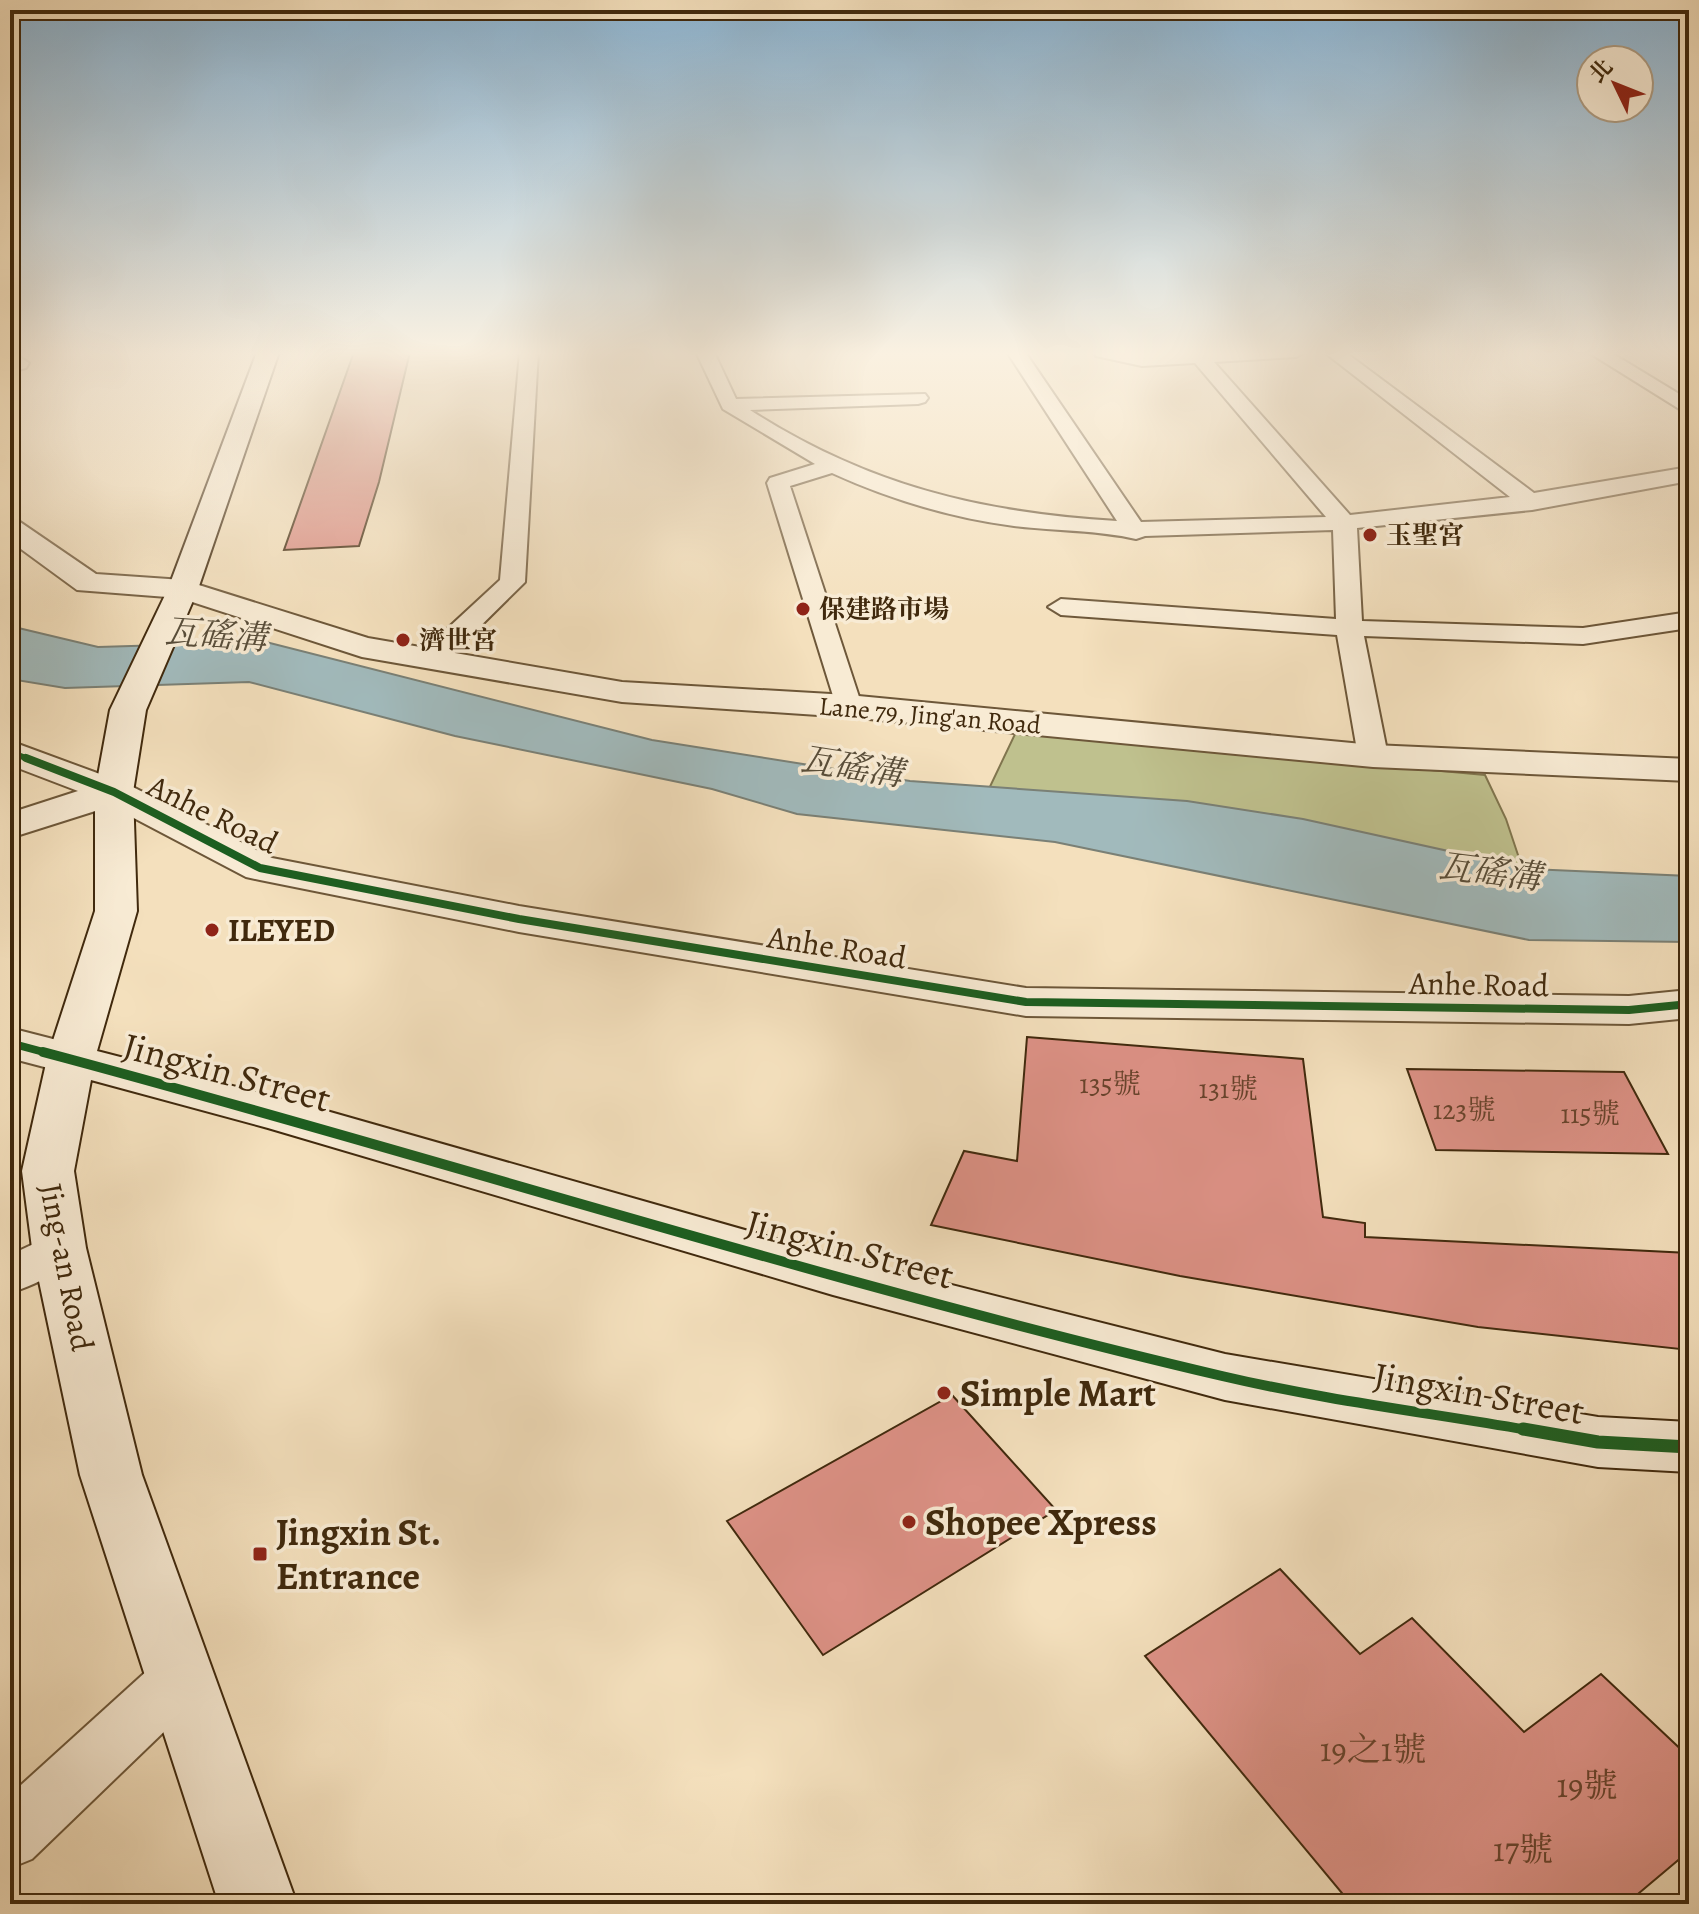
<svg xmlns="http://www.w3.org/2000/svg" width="1699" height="1914" font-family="Alegreya,'Noto Serif TC',serif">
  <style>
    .green { fill: #bfc18e; stroke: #80754e; stroke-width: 2 }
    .water { fill: #a1babc; stroke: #7a8076; stroke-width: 2 }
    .building { fill: #de9287; stroke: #40290d; stroke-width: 2 }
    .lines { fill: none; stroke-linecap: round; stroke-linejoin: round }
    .lane-casing { stroke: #6d5739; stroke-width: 4 }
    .street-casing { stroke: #6d5739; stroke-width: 4 }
    .secondary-casing { stroke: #40290d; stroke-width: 4 }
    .lane { fill: #f8ebd4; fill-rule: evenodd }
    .street { fill: #f8ebd4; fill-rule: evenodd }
    .secondary { fill: #f8ebd4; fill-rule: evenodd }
    .cycleway-far3-casing { stroke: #f8ebd4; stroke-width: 10 }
    .cycleway-far2-casing { stroke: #f8ebd4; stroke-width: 13 }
    .cycleway-far1-casing { stroke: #f8ebd4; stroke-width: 15 }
    .cycleway-casing { stroke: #f8ebd4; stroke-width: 18 }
    .cycleway-far3 { stroke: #1b5e20; stroke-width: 6 }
    .cycleway-far2 { stroke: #1b5e20; stroke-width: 8 }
    .cycleway-far1 { stroke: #1b5e20; stroke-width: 10 }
    .cycleway { stroke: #1b5e20; stroke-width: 13 }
    .poi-dot { fill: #8f2418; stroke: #f8ebd4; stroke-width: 3 }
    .labels { text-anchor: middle; stroke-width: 7; stroke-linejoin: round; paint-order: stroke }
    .far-poi-label { font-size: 26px; font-weight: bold; fill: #40290d; stroke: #f8ebd4; text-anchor: start }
    .far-street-label { font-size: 26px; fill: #40290d; stroke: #f8ebd4 }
    .number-label { font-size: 28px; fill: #68432c }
    .street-label { font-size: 32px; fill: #40290d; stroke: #f8ebd4 }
    .poi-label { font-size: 32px; font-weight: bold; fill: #40290d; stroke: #f8ebd4; text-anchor: start }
    .water-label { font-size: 34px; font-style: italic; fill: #584d39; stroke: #f8ebd4 }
    .near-number-label { font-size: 34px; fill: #68432c }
    .near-street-label { font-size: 38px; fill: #40290d; stroke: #f8ebd4 }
    .near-poi-label { font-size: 38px; font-weight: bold; fill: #40290d; stroke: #f8ebd4; text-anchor: start }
  </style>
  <rect width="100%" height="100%" fill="#f4e0bd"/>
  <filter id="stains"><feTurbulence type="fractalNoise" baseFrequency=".0025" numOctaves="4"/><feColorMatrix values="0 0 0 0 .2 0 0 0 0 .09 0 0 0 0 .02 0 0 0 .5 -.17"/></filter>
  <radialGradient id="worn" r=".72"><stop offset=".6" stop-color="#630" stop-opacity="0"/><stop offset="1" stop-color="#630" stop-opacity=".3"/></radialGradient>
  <!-- green -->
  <path class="green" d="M 1016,732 L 1485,775 L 1506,819 L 1524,873 L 986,795 Z"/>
  <!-- water -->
  <path class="water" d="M 10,626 L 98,647 L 266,642 L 652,740 L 910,781 L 1187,801 L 1303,819 L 1530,869 L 1689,876 L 1689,942 L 1529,940 L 1055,842 L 797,814 L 712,789 L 455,736 L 249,682 L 65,688 L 10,679 Z"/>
  <!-- building -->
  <g class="building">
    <path d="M 354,352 L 410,352 L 379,482 L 359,546 L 284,550 Z"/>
    <path d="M 1027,1037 L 1303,1059 L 1323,1217 L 1365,1223 L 1365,1237 L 1689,1253 L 1689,1350 L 1478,1327 L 1180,1276 L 931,1225 L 964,1151 L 1017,1161 Z"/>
    <path d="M 1407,1069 L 1624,1072 L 1668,1154 L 1436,1150 Z"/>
    <path d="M 952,1395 L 1056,1510 L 823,1655 L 727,1521 Z"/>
    <path d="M 1280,1569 L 1360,1654 L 1412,1618 L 1524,1732 L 1601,1674 L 1689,1757 L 1689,1851 L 1626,1904 L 1351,1904 L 1145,1656 Z"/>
  </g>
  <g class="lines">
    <!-- lane casing -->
    <g class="lane-casing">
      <g id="lane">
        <path d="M 520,352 L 538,352 L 525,582 L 441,665 L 421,665 L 417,659 L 421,653 L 500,580 Z"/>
        <path d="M 696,352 L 714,352 L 736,399 L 925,394 L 928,398 L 925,402 L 918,404 L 750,410 C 866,485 981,513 1117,521 L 1007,352 L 1025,352 L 1141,522 L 1326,517 L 1195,363 L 1142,366 L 1096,356 L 1093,352 L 1305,352 L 1296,357 L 1214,362 L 1350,515 L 1510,497 L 1324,352 L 1345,352 L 1534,493 L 1689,467 L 1689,481 L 1532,510 L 1357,528 L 1362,621 L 1583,628 L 1689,612 L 1689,628 L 1583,644 L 1364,636 L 1388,756 L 1384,762 L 1362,762 L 1358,756 L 1337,635 L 1061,615 L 1048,607 L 1061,599 L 1336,619 L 1333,530 L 1145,536 L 1136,539 C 1098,530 1054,531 1014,526 C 952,518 889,499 832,473 L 790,486 L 862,706 L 858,712 L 838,712 L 767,483 L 770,478 L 815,464 L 723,409 Z"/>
        <path d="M 1588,352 L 1610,352 L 1689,400 L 1689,415 Z"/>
        <path d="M 59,1232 L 75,1237 L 81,1248 C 69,1270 34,1285 10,1293 L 10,1255 Z"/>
        <path d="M 180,1651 L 200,1659 L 209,1678 L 200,1697 L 32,1859 L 10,1868 L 10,1795 L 160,1659 Z"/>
      </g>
    </g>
    <!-- street casing -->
    <g class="street-casing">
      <g id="street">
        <path d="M 18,356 L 29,363 L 26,368 L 10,372 L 10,358 Z"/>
        <path d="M 10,519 L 20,522 L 96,574 L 183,580 L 368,638 L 622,682 L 848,695 L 1373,745 L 1689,759 L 1689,781 L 1373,767 L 848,717 L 622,702 L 362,657 L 180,598 L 77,590 L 10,541 Z"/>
        <path d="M 10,741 L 127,784 L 272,858 L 519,906 L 1026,988 L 1629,996 L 1689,990 L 1689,1018 L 1629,1024 L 1026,1016 L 519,932 L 260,880 L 246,877 L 111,806 L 10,838 L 10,813 L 78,791 L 10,765 Z"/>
        <path d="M 10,1028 L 88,1048 L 95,1059 L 88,1070 L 71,1074 L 10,1058 Z"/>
      </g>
    </g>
    <!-- secondary casing -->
    <g class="secondary-casing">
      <path id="secondary" d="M 257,352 L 279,352 L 198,589 L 146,710 L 133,792 L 137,911 L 97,1051 L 302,1104 L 833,1255 L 1225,1354 L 1598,1417 L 1689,1422 L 1689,1472 L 1598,1467 L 1225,1400 L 833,1295 L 268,1128 L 91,1080 L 74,1171 L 86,1248 L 142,1475 L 297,1904 L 219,1904 L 80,1475 L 32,1248 L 22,1171 L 47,1059 L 95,911 L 95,792 L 110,710 L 168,589 Z"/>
    </g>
    <!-- lane -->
    <use href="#lane" class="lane"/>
    <!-- street -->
    <use href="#street" class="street"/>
    <!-- secondary -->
    <use href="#secondary" class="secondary"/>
    <!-- cycleway-far3 casing -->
    <g class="cycleway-far3-casing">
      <path id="cycleway-far3" d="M 10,752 L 31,760"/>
    </g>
    <!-- cycleway-far2 casing -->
    <g class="cycleway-far2-casing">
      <g id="cycleway-far2">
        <path d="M 26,758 L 114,792 L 260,868 L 519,919 L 1026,1002 L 1629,1010 L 1689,1004"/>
        <path d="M 10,1043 L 51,1054"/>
      </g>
    </g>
    <!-- cycleway-far1 casing -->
    <g class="cycleway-far1-casing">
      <path id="cycleway-far1" d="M 43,1052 C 437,1157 825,1283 1222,1376 C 1324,1400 1431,1413 1534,1431"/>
    </g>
    <!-- cycleway casing -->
    <g class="cycleway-casing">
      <path id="cycleway" d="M 1523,1429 L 1598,1442 L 1689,1447"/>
    </g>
    <!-- cycleway-far3 -->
    <use href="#cycleway-far3" class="cycleway-far3"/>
    <!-- cycleway-far2 -->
    <use href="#cycleway-far2" class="cycleway-far2"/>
    <!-- cycleway-far1 -->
    <use href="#cycleway-far1" class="cycleway-far1"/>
    <!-- cycleway -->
    <use href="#cycleway" class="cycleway"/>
  </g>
  <!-- sky -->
  <linearGradient id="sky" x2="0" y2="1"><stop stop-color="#8bb6d6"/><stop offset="0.57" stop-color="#faf1e1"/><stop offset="1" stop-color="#faf1e1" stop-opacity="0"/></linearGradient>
  <rect width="1699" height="620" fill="url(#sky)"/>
  <!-- markers -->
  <g class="poi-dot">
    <circle cx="1370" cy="535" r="8"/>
    <circle cx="803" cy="609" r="8"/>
    <circle cx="403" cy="640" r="8"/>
    <circle cx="212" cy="930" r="8"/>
    <circle cx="944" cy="1393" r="8"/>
    <circle cx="909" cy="1522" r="8"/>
    <rect x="252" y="1546" width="16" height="16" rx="4"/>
  </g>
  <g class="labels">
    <!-- far-poi labels -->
    <g class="far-poi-label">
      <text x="1386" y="544">玉聖宮</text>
      <text x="819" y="618">保建路市場</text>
      <text x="419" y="649">濟世宮</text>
    </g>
    <!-- far-street labels -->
    <g class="far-street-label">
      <text transform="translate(930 715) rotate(5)" y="9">Lane 79, Jing'an Road</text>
    </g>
    <!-- number labels -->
    <g class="number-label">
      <text x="1110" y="1093">135號</text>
      <text x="1228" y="1098">131號</text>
      <text x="1464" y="1119">123號</text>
      <text x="1590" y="1123">115號</text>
    </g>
    <!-- street labels -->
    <g class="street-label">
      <text transform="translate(213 814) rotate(26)" y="11">Anhe Road</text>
      <text transform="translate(837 947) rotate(9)" y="11">Anhe Road</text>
      <text transform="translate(1479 984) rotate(1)" y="11">Anhe Road</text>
      <text transform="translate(67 1267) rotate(79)" y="11">Jing-an Road</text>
    </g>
    <!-- poi labels -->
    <g class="poi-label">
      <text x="228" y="941">ILEYED</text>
    </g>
    <!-- water labels -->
    <g class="water-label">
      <text transform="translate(216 634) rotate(4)" y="12">瓦磘溝</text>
      <text transform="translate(852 766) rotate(9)" y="12">瓦磘溝</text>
      <text transform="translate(1490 871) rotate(7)" y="12">瓦磘溝</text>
    </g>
    <!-- near-number labels -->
    <g class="near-number-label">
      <text x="1373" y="1761">19之1號</text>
      <text x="1587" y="1797">19號</text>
      <text x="1523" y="1861">17號</text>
    </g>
    <!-- near-street labels -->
    <g class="near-street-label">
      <text transform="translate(227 1072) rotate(15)" y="13">Jingxin Street</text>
      <text transform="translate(850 1249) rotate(15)" y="13">Jingxin Street</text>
      <text transform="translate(1479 1393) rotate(10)" y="13">Jingxin Street</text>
    </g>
    <!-- near-poi labels -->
    <g class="near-poi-label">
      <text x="960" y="1406">Simple Mart</text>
      <text x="925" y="1535">Shopee Xpress</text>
      <text x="276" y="1545">Jingxin St.<tspan x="276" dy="44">Entrance</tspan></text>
    </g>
  </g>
  <!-- margin -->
  <rect width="1699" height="1914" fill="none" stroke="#f4e0bd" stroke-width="40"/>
  <rect x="12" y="12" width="1675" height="1890" fill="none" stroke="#40290d" stroke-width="4"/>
  <rect x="20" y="20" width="1659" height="1874" fill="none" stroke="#40290d" stroke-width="2"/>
  <!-- north arrow -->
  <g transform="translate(1615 84) rotate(313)"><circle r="38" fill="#f8ebd4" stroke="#ae9d84" stroke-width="2"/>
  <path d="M0-6L14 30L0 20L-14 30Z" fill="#8f2418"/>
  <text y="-12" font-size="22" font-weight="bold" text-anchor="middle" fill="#40290d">北</text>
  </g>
  <rect width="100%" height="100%" filter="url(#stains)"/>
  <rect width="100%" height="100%" fill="url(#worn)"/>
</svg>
